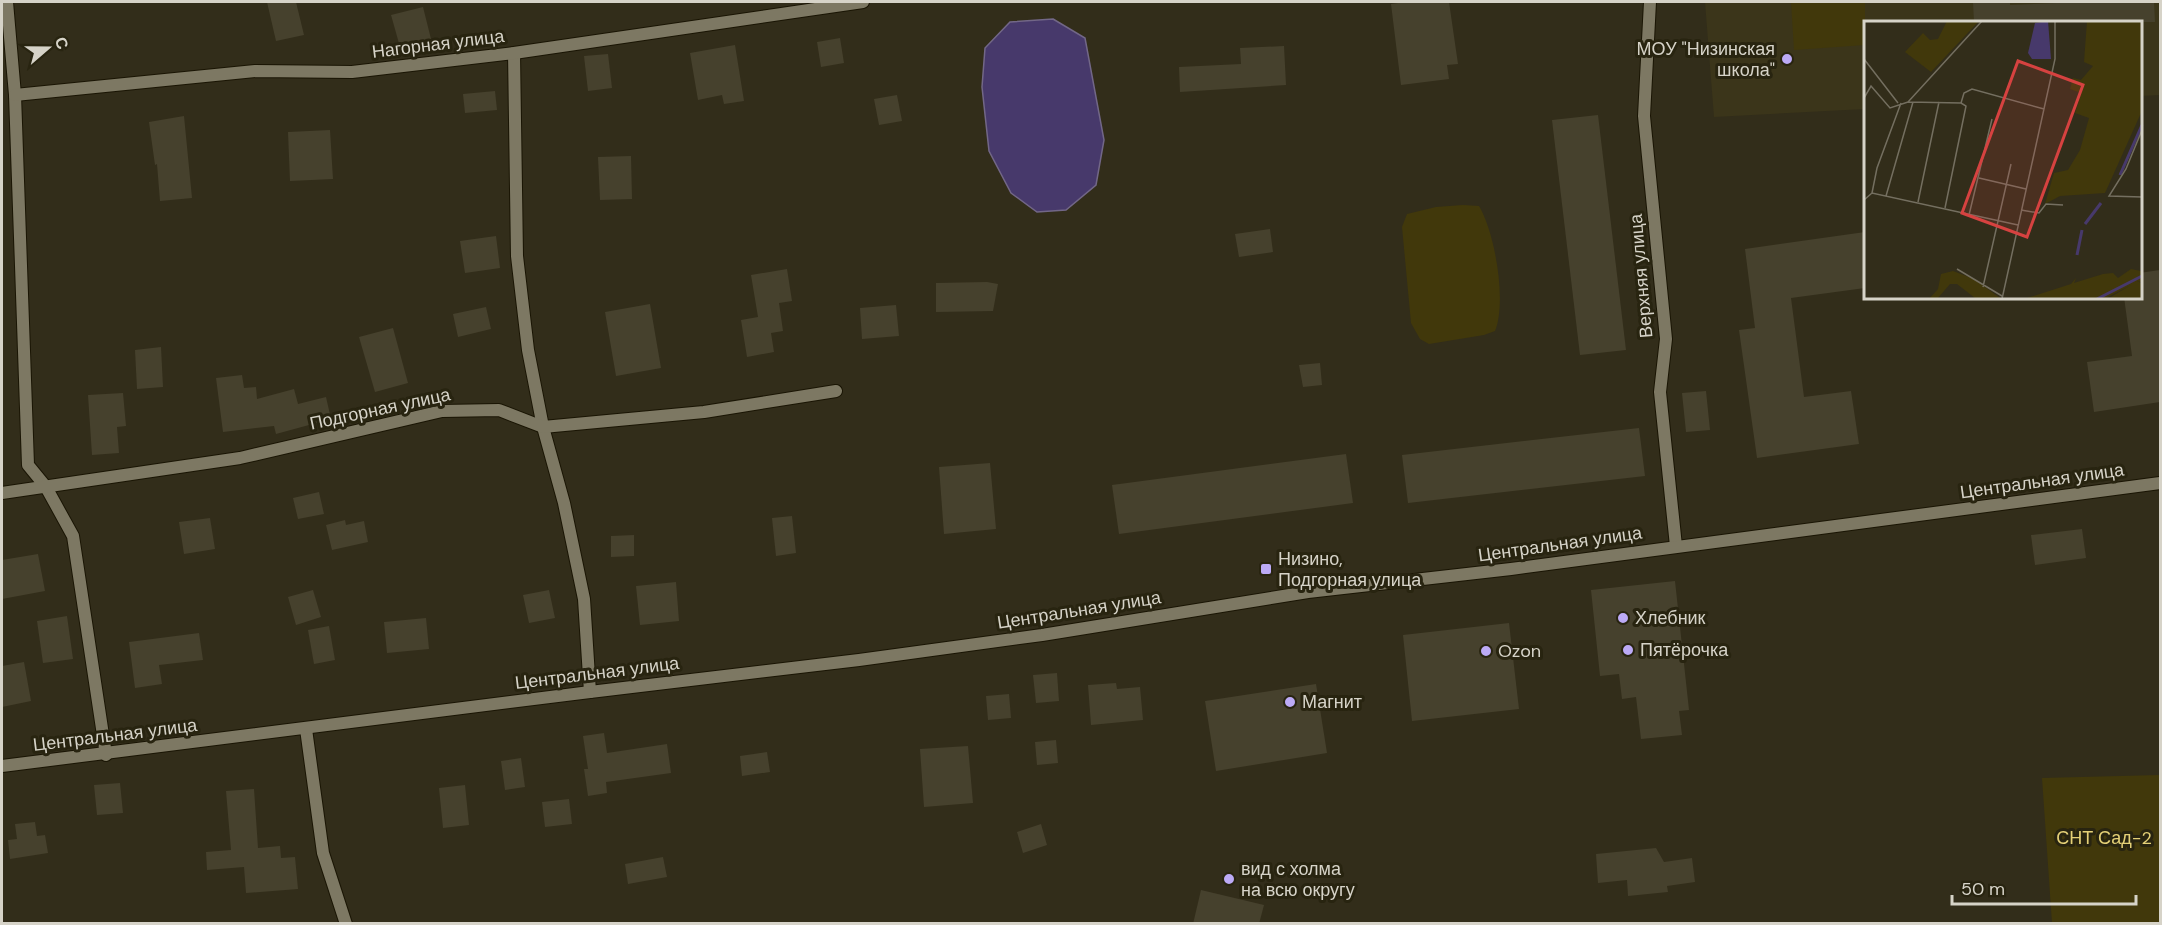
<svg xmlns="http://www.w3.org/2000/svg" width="2162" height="925" font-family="'DM Sans',sans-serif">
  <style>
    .built { fill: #3b351a }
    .green { fill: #41380b }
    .water { fill: #47396b; stroke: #726787; stroke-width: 1.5 }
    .building { fill: #46412d }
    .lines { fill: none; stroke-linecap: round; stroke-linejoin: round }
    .minor-casing { stroke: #1a1504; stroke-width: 14 }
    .tertiary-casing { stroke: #1a1504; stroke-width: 14 }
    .minor { stroke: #7d7863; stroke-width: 12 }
    .tertiary { stroke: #7d7863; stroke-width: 12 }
    .poi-dot { fill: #bcaaf6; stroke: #282410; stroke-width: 2 }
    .labels { text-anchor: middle; stroke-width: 6; stroke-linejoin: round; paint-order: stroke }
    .street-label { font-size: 18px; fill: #d6d3c8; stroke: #282410 }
    .poi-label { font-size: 18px; fill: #d6d3c8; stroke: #282410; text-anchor: start }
    .park-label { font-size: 18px; fill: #e5d177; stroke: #282410 }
    .inset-river { fill: none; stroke: #47396b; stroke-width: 3 }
    .inset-road { fill: none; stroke: #746f60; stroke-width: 1.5 }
    .view { fill: #d64240; fill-opacity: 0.15; stroke: #d64240; stroke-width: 3 }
    .inset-edge { fill: none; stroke: #d6d3c8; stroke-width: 3 }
  </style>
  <rect width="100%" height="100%" fill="#322d1a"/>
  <!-- built -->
  <path class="built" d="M 1705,2 L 2160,2 L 2160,95 L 2140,96 L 2140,22 L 1865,22 L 1865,109 L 1714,117 Z"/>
  <!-- green -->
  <g class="green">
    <path d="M 1791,2 L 1865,2 L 1865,45 L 1794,50 Z"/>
    <path d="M 1463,205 L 1479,206 C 1495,233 1507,302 1495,331 L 1484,335 L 1429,344 L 1420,339 L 1411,323 L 1402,227 L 1407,214 L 1436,207 Z"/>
    <path d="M 2160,775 L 2160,923 L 2052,923 L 2042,778 Z"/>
  </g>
  <!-- water -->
  <path class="water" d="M 1053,19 L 1085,38 L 1104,140 L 1096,185 L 1066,210 L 1037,212 L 1011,193 L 989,151 L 982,87 L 985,48 L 1010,22 Z"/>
  <!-- building -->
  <g class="building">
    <path d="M 267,2 L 296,2 L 304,35 L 276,41 Z"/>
    <path d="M 1398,2 L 1449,2 L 1458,64 L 1447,65 L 1449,79 L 1401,85 L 1391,4 L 1398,3 Z"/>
    <path d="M 1973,2 L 2010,2 L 2010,5 L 2080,2 L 2154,2 L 2155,22 L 1974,22 Z"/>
    <path d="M 423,7 L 431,39 L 400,47 L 391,15 Z"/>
    <path d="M 840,38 L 844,63 L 821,67 L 817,42 Z"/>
    <path d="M 735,45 L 744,101 L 724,104 L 722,95 L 698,100 L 690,53 Z"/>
    <path d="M 1284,46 L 1286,85 L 1180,92 L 1179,67 L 1241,64 L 1240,48 Z"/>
    <path d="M 608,54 L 612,88 L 588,91 L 584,56 Z"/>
    <path d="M 495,91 L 497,110 L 465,113 L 463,94 Z"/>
    <path d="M 897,95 L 902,121 L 879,125 L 874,99 Z"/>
    <path d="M 1598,115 L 1626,350 L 1580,355 L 1552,120 Z"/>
    <path d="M 184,116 L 192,198 L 160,201 L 157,164 L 155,165 L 149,122 Z"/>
    <path d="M 330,130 L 333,179 L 290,181 L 288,132 Z"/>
    <path d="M 631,156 L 632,199 L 600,200 L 598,157 Z"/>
    <path d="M 1270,229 L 1273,252 L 1239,257 L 1235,234 Z"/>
    <path d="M 1865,232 L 1865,288 L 1791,298 L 1804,397 L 1851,391 L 1859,444 L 1757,458 L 1739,330 L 1755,328 L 1745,249 Z"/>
    <path d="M 496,236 L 500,268 L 465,273 L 460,241 Z"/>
    <path d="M 787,269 L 792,301 L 779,303 L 783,331 L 771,333 L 774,352 L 747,357 L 741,320 L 758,317 L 751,275 Z"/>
    <path d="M 2160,270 L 2160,402 L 2094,412 L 2087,362 L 2132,356 L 2124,297 L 2139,297 L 2139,273 Z"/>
    <path d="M 987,282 L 998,284 L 993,311 L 936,312 L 936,283 Z"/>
    <path d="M 650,304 L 661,368 L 616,376 L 605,312 Z"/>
    <path d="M 896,305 L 899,336 L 862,339 L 860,308 Z"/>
    <path d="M 486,307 L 491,329 L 458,337 L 453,314 Z"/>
    <path d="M 393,328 L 408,383 L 375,392 L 359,337 Z"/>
    <path d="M 161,347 L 163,387 L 137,389 L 135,350 Z"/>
    <path d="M 1320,363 L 1322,385 L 1303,387 L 1299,365 Z"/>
    <path d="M 242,375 L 244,388 L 256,387 L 257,399 L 294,389 L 298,404 L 326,397 L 331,419 L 276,434 L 274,426 L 223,432 L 216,378 Z"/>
    <path d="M 1706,391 L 1710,430 L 1686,432 L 1682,393 Z"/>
    <path d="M 123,393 L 126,426 L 117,427 L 119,453 L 92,455 L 88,395 Z"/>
    <path d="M 1639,428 L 1645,476 L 1408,503 L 1402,455 Z"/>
    <path d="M 1346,454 L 1353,503 L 1119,534 L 1112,485 Z"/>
    <path d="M 990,463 L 996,529 L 944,534 L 939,467 Z"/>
    <path d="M 319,492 L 324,514 L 298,519 L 293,498 Z"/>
    <path d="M 792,516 L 796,553 L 776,556 L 772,518 Z"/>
    <path d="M 210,518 L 215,549 L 184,554 L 179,522 Z"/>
    <path d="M 345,520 L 346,525 L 364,521 L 368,542 L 332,550 L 326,525 Z"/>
    <path d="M 2082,529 L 2086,558 L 2035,565 L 2031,535 Z"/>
    <path d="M 634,535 L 634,556 L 611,557 L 611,536 Z"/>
    <path d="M 38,554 L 45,591 L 2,599 L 2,560 Z"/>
    <path d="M 1675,581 L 1689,710 L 1679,711 L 1682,735 L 1641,739 L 1636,697 L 1622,699 L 1619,674 L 1600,676 L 1591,590 Z"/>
    <path d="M 676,582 L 679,621 L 640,625 L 636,586 Z"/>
    <path d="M 313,590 L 321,617 L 296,625 L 288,597 Z"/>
    <path d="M 549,590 L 555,618 L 529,623 L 523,595 Z"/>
    <path d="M 67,616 L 73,659 L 43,663 L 37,621 Z"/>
    <path d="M 426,618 L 429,649 L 387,653 L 384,622 Z"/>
    <path d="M 1509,623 L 1519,709 L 1412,721 L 1403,635 Z"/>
    <path d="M 329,626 L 335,660 L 314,664 L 308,630 Z"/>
    <path d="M 199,633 L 203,660 L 159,665 L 162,684 L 135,688 L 129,642 Z"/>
    <path d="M 24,662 L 31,701 L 2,707 L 2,666 Z"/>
    <path d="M 1057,673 L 1059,701 L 1036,703 L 1033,675 Z"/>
    <path d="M 1116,683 L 1117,689 L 1140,687 L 1143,720 L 1091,725 L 1088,685 Z"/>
    <path d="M 1316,684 L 1327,753 L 1216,771 L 1205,701 Z"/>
    <path d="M 1009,694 L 1011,718 L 988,720 L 986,696 Z"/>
    <path d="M 604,733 L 607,753 L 667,744 L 671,773 L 606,782 L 607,793 L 588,796 L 584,769 L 588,769 L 583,736 Z"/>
    <path d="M 1056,740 L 1058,763 L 1037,765 L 1035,742 Z"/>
    <path d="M 968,746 L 973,803 L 924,807 L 920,749 Z"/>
    <path d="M 767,752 L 770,772 L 742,776 L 740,756 Z"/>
    <path d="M 521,758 L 525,787 L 505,790 L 501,761 Z"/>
    <path d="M 120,783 L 123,813 L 97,815 L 94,785 Z"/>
    <path d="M 465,785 L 469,825 L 443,828 L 439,788 Z"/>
    <path d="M 254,789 L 258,848 L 280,846 L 281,858 L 295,857 L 298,889 L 246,893 L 244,867 L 207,870 L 206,852 L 231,850 L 226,791 Z"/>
    <path d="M 569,799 L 572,824 L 545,827 L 542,802 Z"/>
    <path d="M 35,822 L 37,836 L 45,835 L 48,853 L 10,859 L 8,840 L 17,839 L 15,824 Z"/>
    <path d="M 1041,824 L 1047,845 L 1023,853 L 1017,832 Z"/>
    <path d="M 1656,848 L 1664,862 L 1692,858 L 1695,882 L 1667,886 L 1668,892 L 1628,896 L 1627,880 L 1598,883 L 1596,854 Z"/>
    <path d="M 663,857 L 667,877 L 628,884 L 625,864 Z"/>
    <path d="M 1201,890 L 1264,905 L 1259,924 L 1193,924 Z"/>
  </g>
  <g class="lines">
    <!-- minor casing -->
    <g class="minor-casing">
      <g id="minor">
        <path d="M 7,2 L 15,95 L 28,465 L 46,487 L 73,536 L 106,755"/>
        <path d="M 1650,2 L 1644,116 L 1666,339 L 1660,392 L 1676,546"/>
        <path d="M 514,53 L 517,256 L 528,350 L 543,427 L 564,503 L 584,599 L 590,692"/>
        <path d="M 15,95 L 255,71 L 352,72 L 514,53 L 863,2"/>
        <path d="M 2,493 L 240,458 L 442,411 L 499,410 L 543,427 L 704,412 L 836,391"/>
        <path d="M 306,729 L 323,853 L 346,924"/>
      </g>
    </g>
    <!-- tertiary casing -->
    <g class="tertiary-casing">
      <path id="tertiary" d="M 2,766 L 590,692 L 859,660 L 1042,635 L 1308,592 L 1511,569 L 2160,483"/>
    </g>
    <!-- minor -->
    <use href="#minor" class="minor"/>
    <!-- tertiary -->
    <use href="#tertiary" class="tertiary"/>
  </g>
  <!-- markers -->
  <g class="poi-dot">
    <circle cx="1787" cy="59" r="6"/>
    <rect x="1260" y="563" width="12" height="12" rx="3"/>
    <circle cx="1623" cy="618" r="6"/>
    <circle cx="1628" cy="650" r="6"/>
    <circle cx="1486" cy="651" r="6"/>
    <circle cx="1290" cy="702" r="6"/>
    <circle cx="1229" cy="879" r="6"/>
  </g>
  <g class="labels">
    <!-- street labels -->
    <g class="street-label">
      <text transform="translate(438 44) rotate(-7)" y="6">Нагорная улица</text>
      <text transform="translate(1641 276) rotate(-95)" y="6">Верхняя улица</text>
      <text transform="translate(380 409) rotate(-12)" y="6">Подгорная улица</text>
      <text transform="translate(2042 481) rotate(-8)" y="6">Центральная улица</text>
      <text transform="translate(1560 544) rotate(-8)" y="6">Центральная улица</text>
      <text transform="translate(1079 610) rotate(-9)" y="6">Центральная улица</text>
      <text transform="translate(597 673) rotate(-7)" y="6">Центральная улица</text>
      <text transform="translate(115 735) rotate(-7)" y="6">Центральная улица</text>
    </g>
    <!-- poi labels -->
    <g class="poi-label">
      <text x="1775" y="55" text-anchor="end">МОУ "Низинская<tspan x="1775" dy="21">школа"</tspan></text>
      <text x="1278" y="565">Низино,<tspan x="1278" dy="21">Подгорная улица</tspan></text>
      <text x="1635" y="624">Хлебник</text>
      <text x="1640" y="656">Пятёрочка</text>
      <text x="1498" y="657">Ozon</text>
      <text x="1302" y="708">Магнит</text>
      <text x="1241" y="875">вид с холма<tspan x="1241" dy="21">на всю округу</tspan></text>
    </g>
    <!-- park labels -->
    <g class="park-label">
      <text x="2104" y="844">СНТ Сад-2</text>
    </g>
  </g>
  <!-- overview -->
  <g transform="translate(1864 21)">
    <rect width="278" height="278" fill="#322d1a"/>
    <path d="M 83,0 L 115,0 L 67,51 L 41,31 L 59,12 L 66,19 L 74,18 ZM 223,0 L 277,0 L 277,92 L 241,172 L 196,175 L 181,183 L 190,152 L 204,149 L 216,129 L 225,97 L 211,92 L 217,72 L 206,68 L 209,57 L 217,59 L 229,45 L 220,41 ZM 267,248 L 277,250 L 277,261 L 273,260 L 277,262 L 277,277 L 245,277 L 267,264 L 242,277 L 160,278 L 207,263 L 212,257 L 210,262 L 239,253 L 249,252 L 254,257 ZM 89,250 L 110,258 L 136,277 L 111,277 L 93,263 L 86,263 L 74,277 L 65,278 L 74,268 L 77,253 Z" fill="#41380b"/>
    <path d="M 184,0 L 187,38 L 168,38 L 164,32 L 171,2 Z" fill="#47396b"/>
    <path class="inset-river" d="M 256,154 L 278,104M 221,203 L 237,182M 213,234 L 218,209M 233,278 L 278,255"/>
    <path class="inset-road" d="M 0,38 L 34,82M 0,77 L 7,65 L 26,87 L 44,81 L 97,82M 44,81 L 118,0M 97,82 L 100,72 L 108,68 L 180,88M 278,109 L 262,148 L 245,175 L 278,176M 115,157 L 162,168M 8,172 L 13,147 L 37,82M 22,175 L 49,81M 0,179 L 8,172 L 154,204M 54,181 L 75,81M 81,187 L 102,85 L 97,82M 157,189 L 175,192 L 182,183 L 199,184M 105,194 L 128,98M 93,248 L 138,275M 119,266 L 147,143M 138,278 L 191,38 L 191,0"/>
    <path class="view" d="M 154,40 L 219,64 L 163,216 L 98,192 Z"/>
    <rect width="278" height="278" class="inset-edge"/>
  </g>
  <!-- border -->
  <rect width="2162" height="925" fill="none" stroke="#d6d3c8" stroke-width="6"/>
  <!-- north arrow -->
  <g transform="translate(48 48) rotate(70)" stroke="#282410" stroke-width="4.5" paint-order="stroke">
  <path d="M0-4.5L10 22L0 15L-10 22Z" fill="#d6d3c8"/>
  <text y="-9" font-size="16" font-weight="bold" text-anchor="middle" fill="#d6d3c8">С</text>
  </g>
  <!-- scale -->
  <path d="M1952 895v9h184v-9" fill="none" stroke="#d6d3c8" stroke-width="3"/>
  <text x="1961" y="895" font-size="18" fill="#d6d3c8" stroke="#282410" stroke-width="4.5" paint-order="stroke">50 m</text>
</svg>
